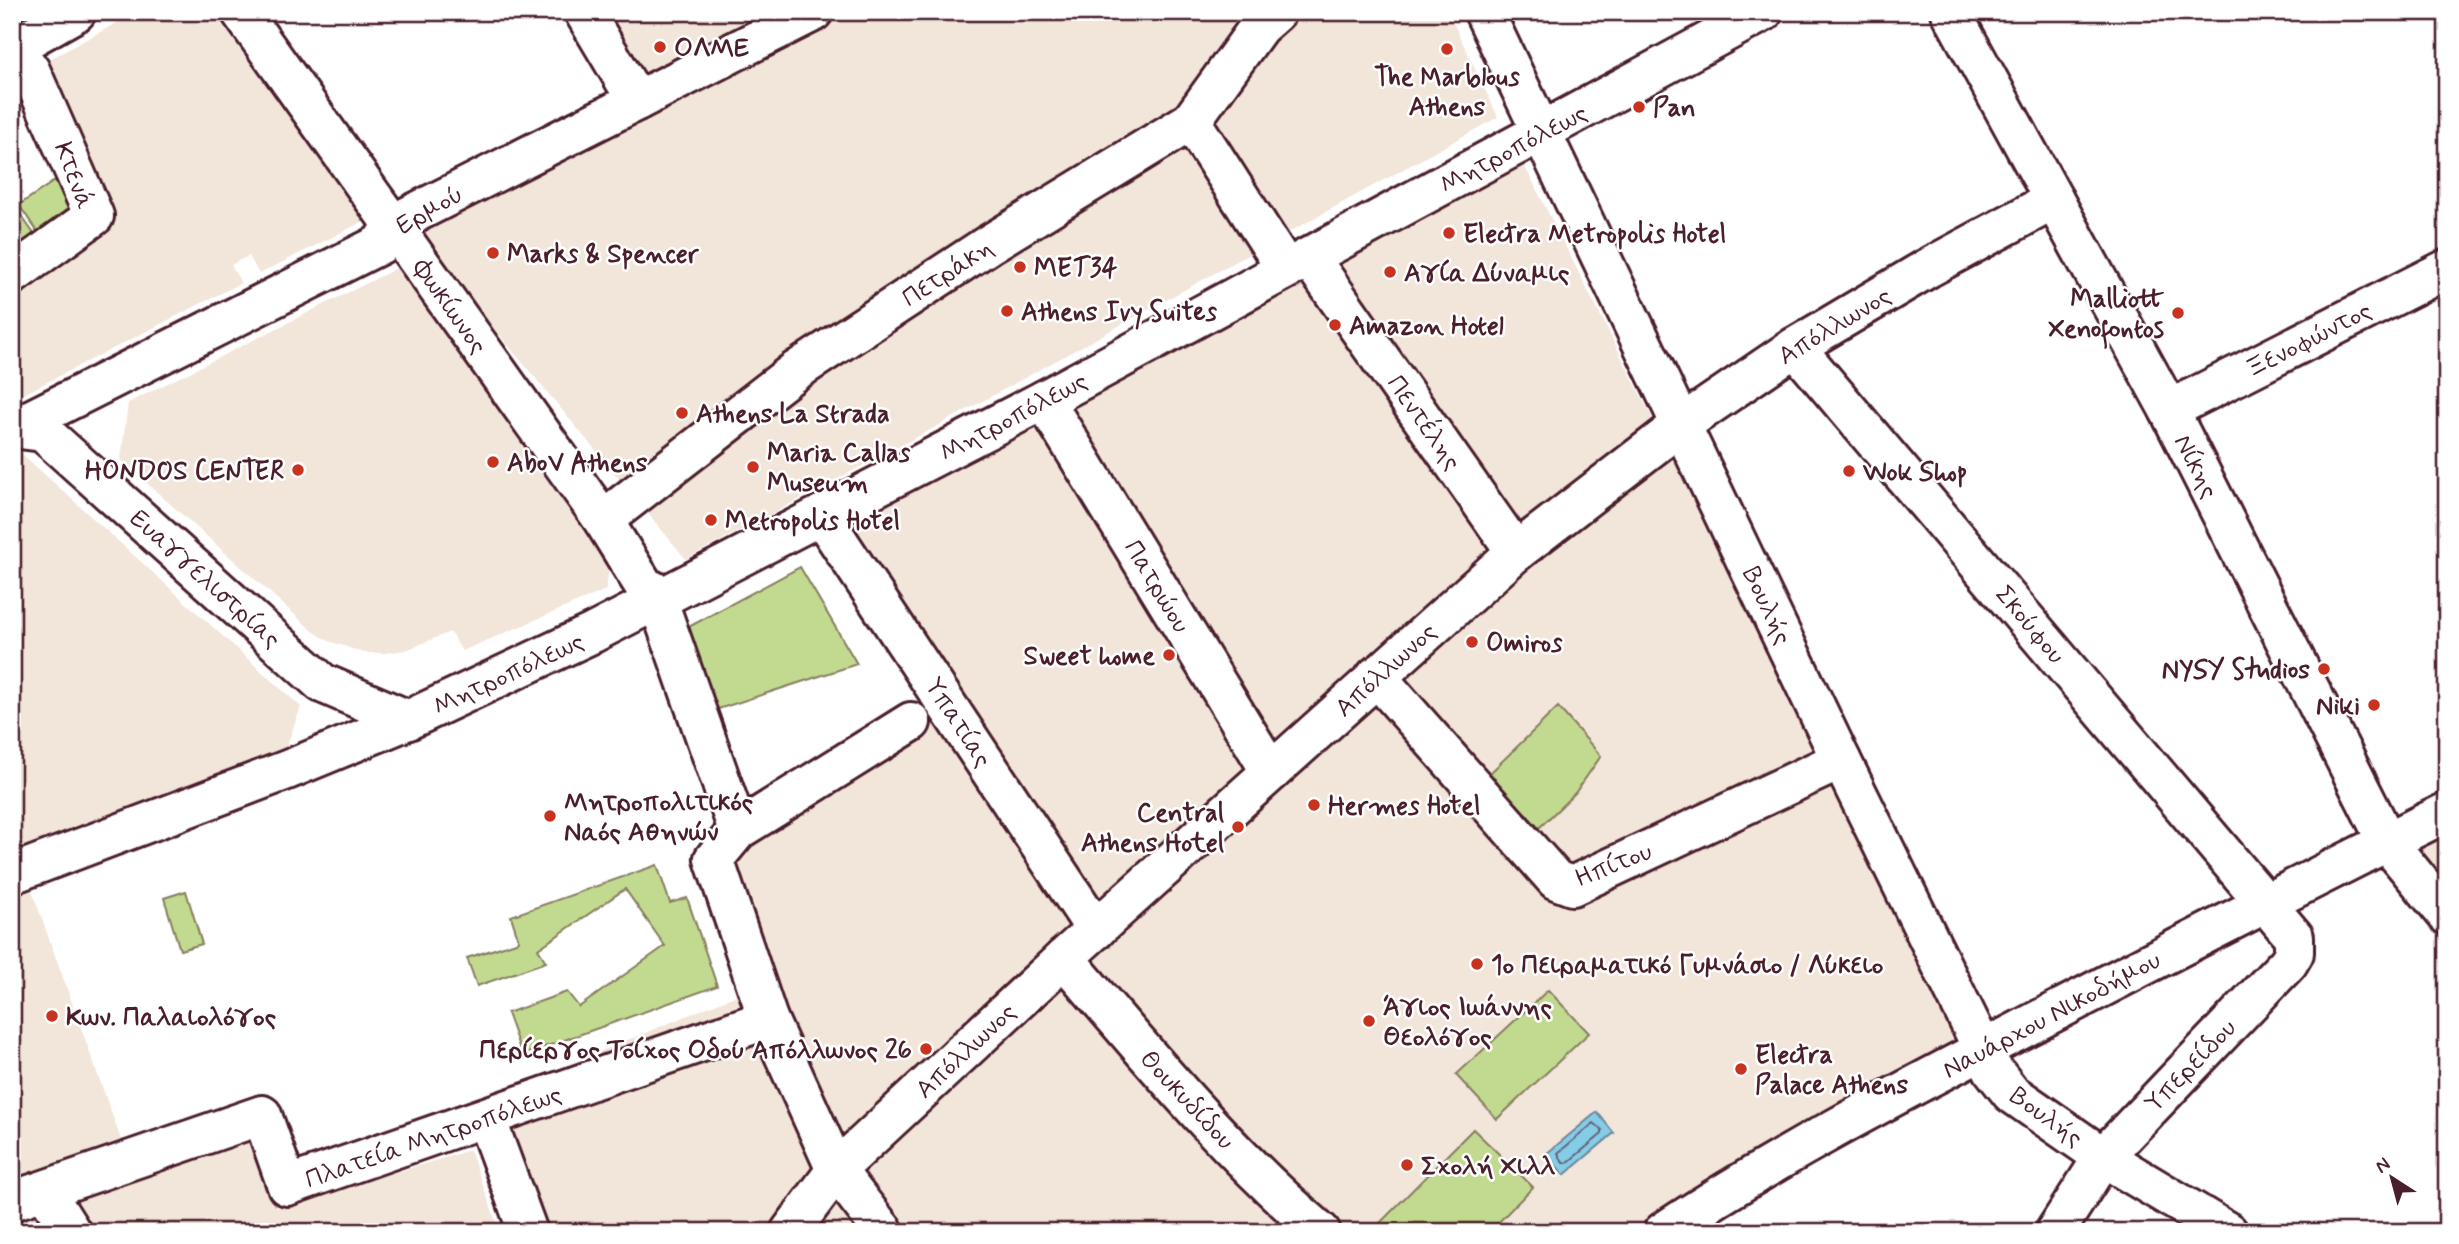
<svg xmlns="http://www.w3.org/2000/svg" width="2459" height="1244" font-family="Mynerve,sans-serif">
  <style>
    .built { fill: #f2e5da }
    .green { fill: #c2da90; stroke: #867c5e; stroke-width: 2 }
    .water { fill: #85cce7; stroke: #6d879c; stroke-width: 2 }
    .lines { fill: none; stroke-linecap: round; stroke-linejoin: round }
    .shore { stroke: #626476; stroke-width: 2 }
    .minor-casing { stroke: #4a1f2b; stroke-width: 44 }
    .minor { stroke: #fff; stroke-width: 38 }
    .poi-dot { fill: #c8321e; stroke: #fff; stroke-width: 2.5 }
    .labels { text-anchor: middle; stroke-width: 5; stroke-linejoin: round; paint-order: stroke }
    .poi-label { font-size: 26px; font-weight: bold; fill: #4a1f2b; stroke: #fff; text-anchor: start }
    .street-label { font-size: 26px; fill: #4a1f2b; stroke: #fff }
  </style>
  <rect width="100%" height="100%" fill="#fff"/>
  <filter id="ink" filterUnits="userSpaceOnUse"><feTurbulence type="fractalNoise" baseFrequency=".0143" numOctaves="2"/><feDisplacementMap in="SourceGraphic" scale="14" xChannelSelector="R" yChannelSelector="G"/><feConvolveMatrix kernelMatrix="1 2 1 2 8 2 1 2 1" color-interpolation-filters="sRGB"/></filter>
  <g filter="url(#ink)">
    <!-- built -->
    <g class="built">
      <path d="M 137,12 L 213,12 L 364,221 L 259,274 L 249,256 L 240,260 L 231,265 L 241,283 L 12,400 L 12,283 L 105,219 L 39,65 Z"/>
      <path d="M 590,12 L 1448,12 L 1498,117 L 932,429 L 686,559 L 404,220 L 638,96 Z"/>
      <path d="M 1516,149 L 1980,1064 L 1648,1232 L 1348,1232 L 1294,1185 L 1302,1232 L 521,1232 L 478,1102 L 756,987 L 718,856 L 944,705 L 837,525 Z"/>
      <path d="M 399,267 L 609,568 L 606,590 L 462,651 L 450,632 L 406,650 L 384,653 L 364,653 L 329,641 L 313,631 L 121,460 L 128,403 Z"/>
      <path d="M 22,454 L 301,707 L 285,750 L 14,857 L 12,459 Z"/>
      <path d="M 2447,828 L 2447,908 L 2392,853 Z"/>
      <path d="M 28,880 L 134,1176 L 255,1140 L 277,1208 L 470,1150 L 500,1232 L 12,1232 L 12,887 Z"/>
    </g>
    <!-- green -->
    <g class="green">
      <path d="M 62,176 L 82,210 L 44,241 L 19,205 Z"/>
      <path d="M 16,208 L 41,244 L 12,264 L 12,210 Z"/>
      <path d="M 800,567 L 857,664 L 712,711 L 683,630 Z"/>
      <path d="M 1558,707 L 1601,756 L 1575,793 L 1539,828 L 1489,774 Z"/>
      <path d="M 657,865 L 670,903 L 687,898 L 717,986 L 522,1055 L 507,1013 L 567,992 L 579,1007 L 665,946 L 625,889 L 538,949 L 546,962 L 477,986 L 467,958 L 519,941 L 511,916 Z"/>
      <path d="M 186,891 L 202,944 L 180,950 L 164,898 Z"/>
      <path d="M 1548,990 L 1589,1033 L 1497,1119 L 1456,1075 Z"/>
      <path d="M 1473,1129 L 1533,1187 L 1489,1232 L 1377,1232 L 1374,1229 Z"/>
    </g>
    <!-- water -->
    <path class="water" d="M 1597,1112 L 1614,1133 L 1564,1175 L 1546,1154 Z"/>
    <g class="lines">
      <!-- shore -->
      <path class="shore" d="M 1594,1123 L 1602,1130 L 1602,1134 L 1567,1163 L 1563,1163 L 1558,1153 Z"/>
      <!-- minor casing -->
      <g class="minor-casing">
        <g id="minor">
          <path d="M 241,12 L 603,520 L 646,589 L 652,590 L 658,601 L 738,830"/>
          <path d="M 584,12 L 637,101"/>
          <path d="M 1484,12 L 1841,760 L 1993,1070 L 2011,1093 L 2103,1157 L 2228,1232"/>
          <path d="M 1951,12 L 2169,410 L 2387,842 L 2447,915"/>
          <path d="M 12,45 L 30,70 L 94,216 L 12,275"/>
          <path d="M 12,48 L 76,12"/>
          <path d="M 1191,121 L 1286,269"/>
          <path d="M 1309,257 L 1516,552"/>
          <path d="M 1795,347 L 2294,937 L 2294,953 L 2288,963 L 2103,1157 L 2055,1232"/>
          <path d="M 1044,400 L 1271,772"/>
          <path d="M 2169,410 L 2447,269"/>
          <path d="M 12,428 L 43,432 L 322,683 L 408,720"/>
          <path d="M 12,429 L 381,244 L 393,224 L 813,12"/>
          <path d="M 821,515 L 1096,930"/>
          <path d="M 603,520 L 794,372 L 988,245 L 1191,121 L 1259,27 L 1276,12"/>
          <path d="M 1376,676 L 1556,880 L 1572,886 L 1841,760"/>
          <path d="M 12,874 L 287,770 L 408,720 L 593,633 L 1044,400 L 1763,12"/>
          <path d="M 1064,958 C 1146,1053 1225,1151 1321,1232"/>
          <path d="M 486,1118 L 528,1232"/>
          <path d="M 45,1191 L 71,1232"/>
          <path d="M 12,1201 L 262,1115 L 287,1186 L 768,1019"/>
          <path d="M 790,1232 L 836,1170 L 1064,958 L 1516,552 L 1682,424 L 1795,347 L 1928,268 L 2054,200"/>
          <path d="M 884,1232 L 836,1170 L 768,1019 L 714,859 L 738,830 L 911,722"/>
          <path d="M 1663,1232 C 1778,1156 1901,1092 2022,1029 C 2163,955 2304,883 2447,812"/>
        </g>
      </g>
      <!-- minor -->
      <use href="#minor" class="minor"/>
    </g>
  </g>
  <!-- markers -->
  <g class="poi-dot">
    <circle cx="660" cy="47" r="7"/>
    <circle cx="1447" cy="49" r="7"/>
    <circle cx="1639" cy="107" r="7"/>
    <circle cx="1449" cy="233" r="7"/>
    <circle cx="493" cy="253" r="7"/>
    <circle cx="1020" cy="267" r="7"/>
    <circle cx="1390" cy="272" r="7"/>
    <circle cx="1007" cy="311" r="7"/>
    <circle cx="2178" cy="313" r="7"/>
    <circle cx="1335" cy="325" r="7"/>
    <circle cx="682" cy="413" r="7"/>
    <circle cx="493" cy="462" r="7"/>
    <circle cx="753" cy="467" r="7"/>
    <circle cx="298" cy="470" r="7"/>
    <circle cx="1849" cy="471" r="7"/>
    <circle cx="711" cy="520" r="7"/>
    <circle cx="1472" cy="642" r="7"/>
    <circle cx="1169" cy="655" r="7"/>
    <circle cx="2324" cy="669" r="7"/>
    <circle cx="2374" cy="705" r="7"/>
    <circle cx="1314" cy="805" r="7"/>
    <circle cx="550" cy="816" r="7"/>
    <circle cx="1238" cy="827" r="7"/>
    <circle cx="1477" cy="964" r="7"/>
    <circle cx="52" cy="1016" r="7"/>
    <circle cx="1369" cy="1021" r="7"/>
    <circle cx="926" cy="1049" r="7"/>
    <circle cx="1741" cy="1069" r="7"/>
    <circle cx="1407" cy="1165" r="7"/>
  </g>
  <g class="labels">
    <!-- poi labels -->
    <g class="poi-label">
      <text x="674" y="56">ΟΛΜΕ</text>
      <text x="1447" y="85" text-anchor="middle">The Marblous<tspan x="1447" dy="30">Athens</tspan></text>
      <text x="1653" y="116">Pan</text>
      <text x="1463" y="242">Electra Metropolis Hotel</text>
      <text x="507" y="262">Marks &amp; Spencer</text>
      <text x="1034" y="276">MET34</text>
      <text x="1404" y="281">Αγία Δύναμις</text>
      <text x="2164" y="307" text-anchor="end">Malliott<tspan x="2164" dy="30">Xenofontos</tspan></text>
      <text x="1021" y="320">Athens Ivy Suites</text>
      <text x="1349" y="334">Amazon Hotel</text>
      <text x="696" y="422">Athens La Strada</text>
      <text x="767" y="461">Maria Callas<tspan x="767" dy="30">Museum</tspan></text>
      <text x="507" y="471">AboV Athens</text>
      <text x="284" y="479" text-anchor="end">HONDOS CENTER</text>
      <text x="1863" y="480">Wok Shop</text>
      <text x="725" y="529">Metropolis Hotel</text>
      <text x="1486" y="651">Omiros</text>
      <text x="1155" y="664" text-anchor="end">Sweet home</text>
      <text x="2310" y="678" text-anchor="end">NYSY Studios</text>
      <text x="2360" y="714" text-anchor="end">Niki</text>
      <text x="564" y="810">Μητροπολιτικός<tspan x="564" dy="30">Ναός Αθηνών</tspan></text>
      <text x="1328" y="814">Hermes Hotel</text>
      <text x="1224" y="821" text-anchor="end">Central<tspan x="1224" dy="30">Athens Hotel</tspan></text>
      <text x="1491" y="973">1ο Πειραματικό Γυμνάσιο / Λύκειο</text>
      <text x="1383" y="1015">Άγιος Ιωάννης<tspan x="1383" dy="30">Θεολόγος</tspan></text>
      <text x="66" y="1025">Κων. Παλαιολόγος</text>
      <text x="912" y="1058" text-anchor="end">Περίεργος Τοίχος Οδού Απόλλωνος 26</text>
      <text x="1755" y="1063">Electra<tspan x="1755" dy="30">Palace Athens</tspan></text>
      <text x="1421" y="1174">Σχολή Χιλλ</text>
    </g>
    <!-- street labels -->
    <g class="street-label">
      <text transform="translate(1513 148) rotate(-28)" y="9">Μητροπόλεως</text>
      <text transform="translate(75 175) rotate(69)" y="9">Κτενά</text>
      <text transform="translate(429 209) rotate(-30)" y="9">Ερμού</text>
      <text transform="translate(947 272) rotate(-33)" y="9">Πετράκη</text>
      <text transform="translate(451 306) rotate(55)" y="9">Φωκίωνος</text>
      <text transform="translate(1834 325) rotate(-31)" y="9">Απόλλωνος</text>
      <text transform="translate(2308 339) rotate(-27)" y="9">Ξενοφώντος</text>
      <text transform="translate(1013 416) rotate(-28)" y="9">Μητροπόλεως</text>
      <text transform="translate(1425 422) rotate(55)" y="9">Πεντέλης</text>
      <text transform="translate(2197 466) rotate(63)" y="9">Νίκης</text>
      <text transform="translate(206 578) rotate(42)" y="9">Ευαγγελιστρίας</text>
      <text transform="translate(1158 586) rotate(59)" y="9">Πατρώου</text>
      <text transform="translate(1768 605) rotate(65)" y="9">Βουλής</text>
      <text transform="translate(2031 624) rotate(50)" y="9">Σκούφου</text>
      <text transform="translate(1385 669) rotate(-42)" y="9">Απόλλωνος</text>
      <text transform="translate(508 673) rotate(-25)" y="9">Μητροπόλεως</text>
      <text transform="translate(959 722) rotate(57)" y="9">Υπατίας</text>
      <text transform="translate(1613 864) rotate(-22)" y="9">Ηπίτου</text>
      <text transform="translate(2051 1014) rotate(-28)" y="9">Ναυάρχου Νικοδήμου</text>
      <text transform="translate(965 1050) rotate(-43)" y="9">Απόλλωνος</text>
      <text transform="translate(2190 1065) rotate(-46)" y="9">Υπερείδου</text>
      <text transform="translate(1188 1099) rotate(47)" y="9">Θουκυδίδου</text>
      <text transform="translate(2047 1116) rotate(36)" y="9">Βουλής</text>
      <text transform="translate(433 1136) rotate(-19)" y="9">Πλατεία Μητροπόλεως</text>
    </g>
  </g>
  <!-- margin -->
  <rect width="2459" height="1244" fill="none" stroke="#fff" stroke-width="42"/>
  <rect x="21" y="21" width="2417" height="1202" fill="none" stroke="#4a1f2b" stroke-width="2.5" filter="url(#ink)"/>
  <!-- north arrow -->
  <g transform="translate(2392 1178) rotate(324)" stroke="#ffffff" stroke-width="5" paint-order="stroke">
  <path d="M0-5L12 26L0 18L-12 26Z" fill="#4a1f2b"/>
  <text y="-10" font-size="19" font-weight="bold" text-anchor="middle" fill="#4a1f2b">N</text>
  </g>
</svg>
